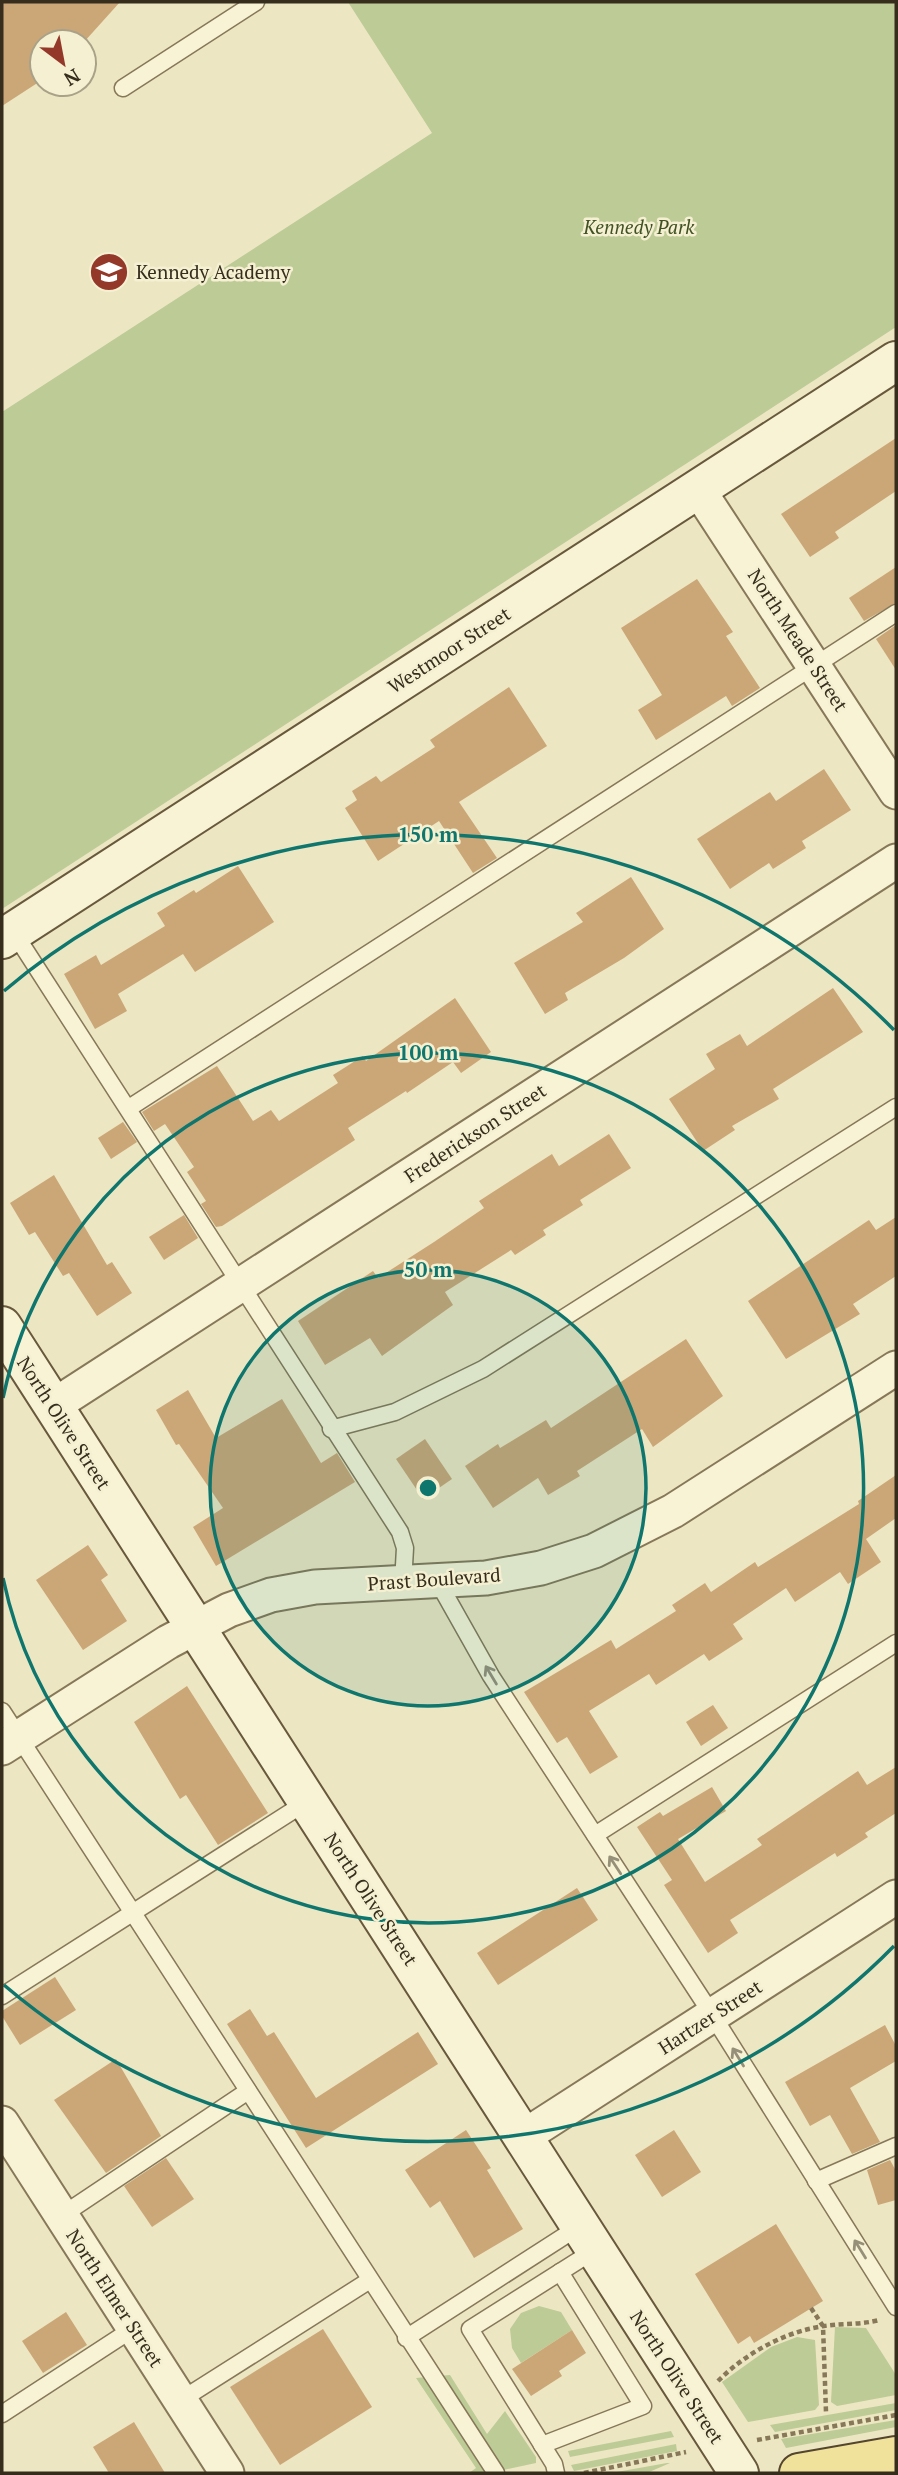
<svg xmlns="http://www.w3.org/2000/svg" width="898" height="2475" font-family="'PT Serif',serif">
  <style>
    .green { fill: #bdcb96 }
    .building { fill: #cba778 }
    .lines { fill: none; stroke-linecap: round; stroke-linejoin: round }
    .lane-casing { stroke: #867859; stroke-width: 19 }
    .street-casing { stroke: #867859; stroke-width: 37 }
    .secondary-casing { stroke: #68593d; stroke-width: 42 }
    .primary-casing { stroke: #54452e; stroke-width: 42 }
    .path { stroke: #867859; stroke-width: 4.5; stroke-dasharray: 5 3.5; stroke-linecap: butt }
    .lane { stroke: #f8f3d5; stroke-width: 16 }
    .street { stroke: #f8f3d5; stroke-width: 33 }
    .secondary { stroke: #f8f3d5; stroke-width: 38 }
    .primary { stroke: #f0e29a; stroke-width: 38 }
    .oneway { stroke: #979079 }
    .ring { fill: none; stroke: #0f766e; stroke-width: 3.5 }
    .labels { text-anchor: middle; stroke-width: 5; stroke-linejoin: round; paint-order: stroke }
    .park-label { font-size: 19px; font-style: italic; fill: #405224; stroke: #f5f0d1 }
    .poi-label { font-size: 19px; fill: #362d1d; stroke: #f5f0d1; text-anchor: start }
    .street-label { font-size: 19px; fill: #362d1d; stroke: #f5f0d1 }
    .centre { fill: #0f766e; stroke: #f5f0d1; stroke-width: 3.5 }
    .ring-label { font-size: 21px; text-anchor: middle; font-weight: bold; fill: #0f766e; stroke: #f5f0d1; stroke-width: 5; stroke-linejoin: round; paint-order: stroke }
  </style>
  <rect width="100%" height="100%" fill="#ede6c2"/>
  <!-- green -->
  <g class="green">
    <path d="M 348,2 L 896,2 L 896,327 L 2,909 L 2,412 L 432,133 Z"/>
    <path d="M 539,2306 L 561,2312 L 572,2330 L 521,2363 L 512,2348 L 510,2329 L 521,2313 Z"/>
    <path d="M 835,2327 L 866,2328 L 896,2375 L 896,2395 L 837,2406 L 831,2402 Z"/>
    <path d="M 797,2337 L 815,2340 L 819,2405 L 815,2410 L 748,2422 L 722,2382 L 771,2347 Z"/>
    <path d="M 450,2375 L 487,2434 L 505,2411 L 536,2457 L 536,2463 L 503,2470 L 494,2455 L 481,2463 L 488,2473 L 469,2473 L 476,2468 L 416,2378 Z"/>
    <path d="M 896,2403 L 896,2410 L 775,2432 L 770,2425 Z"/>
    <path d="M 896,2420 L 896,2427 L 786,2448 L 781,2439 Z"/>
    <path d="M 671,2431 L 674,2437 L 570,2457 L 568,2451 Z"/>
    <path d="M 676,2444 L 677,2451 L 574,2471 L 571,2465 Z"/>
    <path d="M 667,2463 L 670,2463 L 647,2473 L 611,2473 Z"/>
  </g>
  <!-- building -->
  <g class="building">
    <path d="M 2,2 L 120,2 L 84,42 L 42,42 L 42,80 L 2,106 Z"/>
    <path d="M 896,438 L 896,491 L 835,532 L 839,538 L 810,557 L 781,514 Z"/>
    <path d="M 896,567 L 896,603 L 864,621 L 849,598 Z"/>
    <path d="M 697,579 L 733,632 L 726,636 L 760,688 L 732,706 L 726,696 L 656,740 L 638,710 L 662,695 L 621,628 Z"/>
    <path d="M 896,625 L 896,670 L 876,639 Z"/>
    <path d="M 509,687 L 547,746 L 459,802 L 497,858 L 473,873 L 439,821 L 378,861 L 345,808 L 357,800 L 352,791 L 376,776 L 381,782 L 435,747 L 430,740 Z"/>
    <path d="M 824,769 L 851,810 L 802,841 L 806,848 L 773,869 L 769,863 L 730,889 L 697,839 L 770,792 L 776,801 Z"/>
    <path d="M 238,866 L 274,922 L 195,972 L 183,954 L 118,994 L 127,1011 L 95,1029 L 64,974 L 96,955 L 101,965 L 165,926 L 157,913 L 194,890 L 196,893 Z"/>
    <path d="M 631,877 L 664,929 L 624,958 L 565,993 L 568,1000 L 545,1014 L 514,963 L 583,922 L 576,913 Z"/>
    <path d="M 833,988 L 863,1032 L 773,1089 L 779,1099 L 732,1126 L 735,1130 L 703,1151 L 669,1099 L 715,1069 L 706,1054 L 740,1034 L 747,1046 Z"/>
    <path d="M 455,998 L 491,1052 L 461,1073 L 453,1062 L 407,1093 L 406,1091 L 348,1128 L 355,1140 L 222,1226 L 216,1227 L 201,1204 L 206,1201 L 187,1172 L 194,1167 L 165,1124 L 154,1131 L 142,1112 L 217,1066 L 253,1121 L 271,1110 L 279,1121 L 338,1083 L 333,1075 L 363,1056 L 366,1061 Z"/>
    <path d="M 123,1122 L 137,1142 L 111,1159 L 98,1138 Z"/>
    <path d="M 609,1134 L 631,1168 L 580,1200 L 583,1205 L 543,1230 L 546,1235 L 515,1255 L 511,1250 L 445,1292 L 453,1305 L 382,1356 L 370,1338 L 325,1365 L 298,1321 L 373,1271 L 378,1278 L 434,1242 L 484,1208 L 479,1201 L 552,1154 L 559,1166 Z"/>
    <path d="M 54,1175 L 107,1265 L 112,1262 L 132,1293 L 97,1316 L 69,1273 L 63,1276 L 35,1232 L 29,1235 L 10,1203 Z"/>
    <path d="M 184,1215 L 198,1238 L 164,1260 L 149,1237 Z"/>
    <path d="M 896,1217 L 896,1276 L 853,1304 L 860,1314 L 786,1359 L 748,1301 L 869,1220 L 876,1230 Z"/>
    <path d="M 686,1339 L 723,1396 L 653,1447 L 642,1429 L 577,1471 L 580,1476 L 548,1495 L 538,1478 L 493,1508 L 465,1466 L 498,1444 L 500,1448 L 546,1420 L 551,1428 Z"/>
    <path d="M 188,1390 L 216,1438 L 282,1399 L 321,1463 L 337,1453 L 355,1482 L 216,1566 L 193,1527 L 223,1508 L 179,1444 L 176,1445 L 156,1410 Z"/>
    <path d="M 425,1439 L 452,1479 L 423,1499 L 396,1459 Z"/>
    <path d="M 896,1475 L 896,1518 L 866,1539 L 881,1562 L 848,1584 L 840,1572 L 795,1602 L 786,1588 L 733,1624 L 743,1639 L 709,1661 L 704,1654 L 656,1685 L 649,1674 L 589,1711 L 618,1757 L 590,1774 L 567,1737 L 557,1743 L 524,1692 L 611,1640 L 616,1649 L 676,1611 L 672,1605 L 705,1583 L 711,1592 L 755,1562 L 758,1567 L 859,1504 L 858,1501 Z"/>
    <path d="M 88,1545 L 108,1575 L 101,1580 L 127,1621 L 83,1650 L 36,1580 Z"/>
    <path d="M 187,1686 L 268,1813 L 218,1845 L 186,1795 L 180,1799 L 134,1722 Z"/>
    <path d="M 713,1705 L 728,1728 L 701,1746 L 686,1722 Z"/>
    <path d="M 896,1767 L 896,1813 L 865,1833 L 868,1837 L 837,1857 L 835,1853 L 730,1920 L 738,1933 L 708,1953 L 664,1885 L 672,1880 L 637,1827 L 660,1812 L 663,1816 L 712,1787 L 726,1811 L 678,1839 L 705,1882 L 762,1845 L 757,1839 L 858,1771 L 867,1785 Z"/>
    <path d="M 577,1888 L 598,1920 L 498,1985 L 477,1953 Z"/>
    <path d="M 55,1977 L 76,2010 L 20,2045 L 2,2016 L 2,2011 Z"/>
    <path d="M 250,2009 L 267,2036 L 274,2032 L 316,2098 L 418,2032 L 438,2064 L 306,2148 L 227,2024 Z"/>
    <path d="M 885,2025 L 896,2046 L 896,2061 L 850,2088 L 880,2142 L 852,2154 L 830,2115 L 810,2126 L 785,2082 Z"/>
    <path d="M 116,2059 L 161,2136 L 106,2173 L 54,2100 Z"/>
    <path d="M 466,2130 L 491,2168 L 487,2170 L 523,2229 L 474,2258 L 440,2201 L 430,2208 L 405,2170 Z"/>
    <path d="M 674,2130 L 701,2172 L 662,2197 L 635,2155 Z"/>
    <path d="M 166,2158 L 194,2199 L 152,2227 L 124,2186 Z"/>
    <path d="M 890,2160 L 896,2171 L 896,2200 L 878,2205 L 867,2170 Z"/>
    <path d="M 776,2224 L 823,2301 L 754,2343 L 750,2336 L 738,2344 L 695,2274 Z"/>
    <path d="M 66,2312 L 87,2345 L 43,2373 L 22,2341 Z"/>
    <path d="M 323,2329 L 372,2407 L 280,2465 L 230,2387 Z"/>
    <path d="M 572,2330 L 586,2353 L 559,2371 L 562,2376 L 531,2396 L 512,2369 Z"/>
    <path d="M 134,2422 L 165,2473 L 109,2473 L 93,2447 Z"/>
  </g>
  <g class="lines">
    <!-- lane casing -->
    <g class="lane-casing">
      <g id="lane">
        <path d="M 123,88 L 256,2"/>
        <path d="M 13,931 L 400,1532 L 405,1548 L 403,1583"/>
        <path d="M 129,1108 L 896,613"/>
        <path d="M 331,1429 L 395,1412 L 483,1369 L 896,1107"/>
        <path d="M 438,1582 L 491,1676 L 713,2016 L 896,2307"/>
        <path d="M 2,1711 L 496,2473"/>
        <path d="M 595,1835 L 896,1643"/>
        <path d="M 2,1996 L 308,1801"/>
        <path d="M 816,2181 L 896,2146"/>
        <path d="M 61,2216 L 248,2091"/>
        <path d="M 406,2338 L 580,2226"/>
        <path d="M 181,2400 L 370,2280"/>
        <path d="M 2,2414 L 134,2328"/>
        <path d="M 542,2445 L 643,2406 L 560,2272"/>
        <path d="M 556,2473 L 554,2464 L 470,2329 L 595,2250"/>
      </g>
    </g>
    <!-- street casing -->
    <g class="street-casing">
      <g id="street">
        <path d="M 698,489 L 896,792"/>
        <path d="M 53,1406 L 896,861"/>
        <path d="M 2,1748 L 168,1642 L 229,1610 L 271,1595 L 315,1587 L 486,1578 L 541,1568 L 594,1551 L 673,1511 L 896,1368"/>
        <path d="M 2,2123 L 227,2473"/>
        <path d="M 523,2137 L 896,1897"/>
      </g>
    </g>
    <!-- secondary casing -->
    <g class="secondary-casing">
      <g id="secondary">
        <path d="M 2,939 L 896,361"/>
        <path d="M 2,1326 L 739,2473"/>
      </g>
    </g>
    <!-- primary casing -->
    <g class="primary-casing">
      <path id="primary" d="M 799,2473 L 896,2456"/>
    </g>
    <!-- path -->
    <g class="path">
      <path d="M 811,2308 L 823,2326 L 826,2412"/>
      <path d="M 718,2381 C 746,2353 784,2332 824,2326 C 843,2323 861,2325 879,2320"/>
      <path d="M 757,2440 L 896,2415"/>
      <path d="M 584,2473 L 686,2452"/>
    </g>
    <!-- lane -->
    <use href="#lane" class="lane"/>
    <!-- street -->
    <use href="#street" class="street"/>
    <!-- secondary -->
    <use href="#secondary" class="secondary"/>
    <!-- primary -->
    <use href="#primary" class="primary"/>
  </g>
  <!-- one-way arrows -->
  <defs><path id="oneway-shaft" d="M-6 0H5M1.5-3L5.5 0L1.5 3" fill="none" stroke-width="1.6" stroke-linecap="round" stroke-linejoin="round" transform="scale(1.75)"/></defs>
  <g class="oneway">
    <use href="#oneway-shaft" transform="translate(491 1675) rotate(-121)"/>
    <use href="#oneway-shaft" transform="translate(615 1865) rotate(-123)"/>
    <use href="#oneway-shaft" transform="translate(738 2057) rotate(-122)"/>
    <use href="#oneway-shaft" transform="translate(860 2249) rotate(-122)"/>
  </g>
  <!-- distance rings -->
  <circle cx="428" cy="1488" r="218" fill="#0f766e" fill-opacity=".12"/>
  <g class="ring">
    <circle cx="428" cy="1488" r="218"/>
    <path d="M3 1398A435 435 0 1 1 3 1578"/>
    <path d="M894 1946A653 653 0 0 1 4 1985M4 991A653 653 0 0 1 894 1030"/>
  </g>
  <!-- icons -->
  <defs>
    <g id="school-disc" transform="scale(2.0125)"><circle r="9.5" fill="#94392a" stroke="#f5f0d1"/><path d="M0-5L7-2L0 1L-7-2ZM-4 1L0 2.5L4 1V4Q0 6-4 4Z" fill="#fff"/></g>
  </defs>
  <g fill-rule="evenodd">
    <use href="#school-disc" x="109" y="272"/>
  </g>
  <g class="labels">
    <!-- park labels -->
    <g class="park-label">
      <text x="639" y="234">Kennedy Park</text>
    </g>
    <!-- poi labels -->
    <g class="poi-label">
      <text x="136" y="279">Kennedy Academy</text>
    </g>
    <!-- street labels -->
    <g class="street-label">
      <text transform="translate(798 640) rotate(57)" y="7">North Meade Street</text>
      <text transform="translate(449 650) rotate(-33)" y="7">Westmoor Street</text>
      <text transform="translate(475 1133) rotate(-33)" y="7">Frederickson Street</text>
      <text transform="translate(64 1423) rotate(57)" y="7">North Olive Street</text>
      <text transform="translate(434 1579) rotate(-4)" y="7">Prast Boulevard</text>
      <text transform="translate(371 1899) rotate(57)" y="7">North Olive Street</text>
      <text transform="translate(710 2017) rotate(-33)" y="7">Hartzer Street</text>
      <text transform="translate(115 2298) rotate(57)" y="7">North Elmer Street</text>
      <text transform="translate(677 2377) rotate(57)" y="7">North Olive Street</text>
    </g>
  </g>
  <circle cx="428" cy="1488" r="10" class="centre"/>
  <g class="ring-label">
    <text x="428" y="842">150 m</text>
    <text x="428" y="1060">100 m</text>
    <text x="428" y="1277">50 m</text>
  </g>
  <!-- border -->
  <rect width="898" height="2475" fill="none" stroke="#362d1d" stroke-width="7"/>
  <!-- north arrow -->
  <g transform="translate(63 63) rotate(148)"><circle r="33" fill="#f5f0d1" stroke="#a9a289" stroke-width="2"/>
  <path d="M0-5L12 26L0 18L-12 26Z" fill="#94392a"/>
  <text y="-10" font-size="19" font-weight="bold" text-anchor="middle" fill="#362d1d">N</text>
  </g>
</svg>
